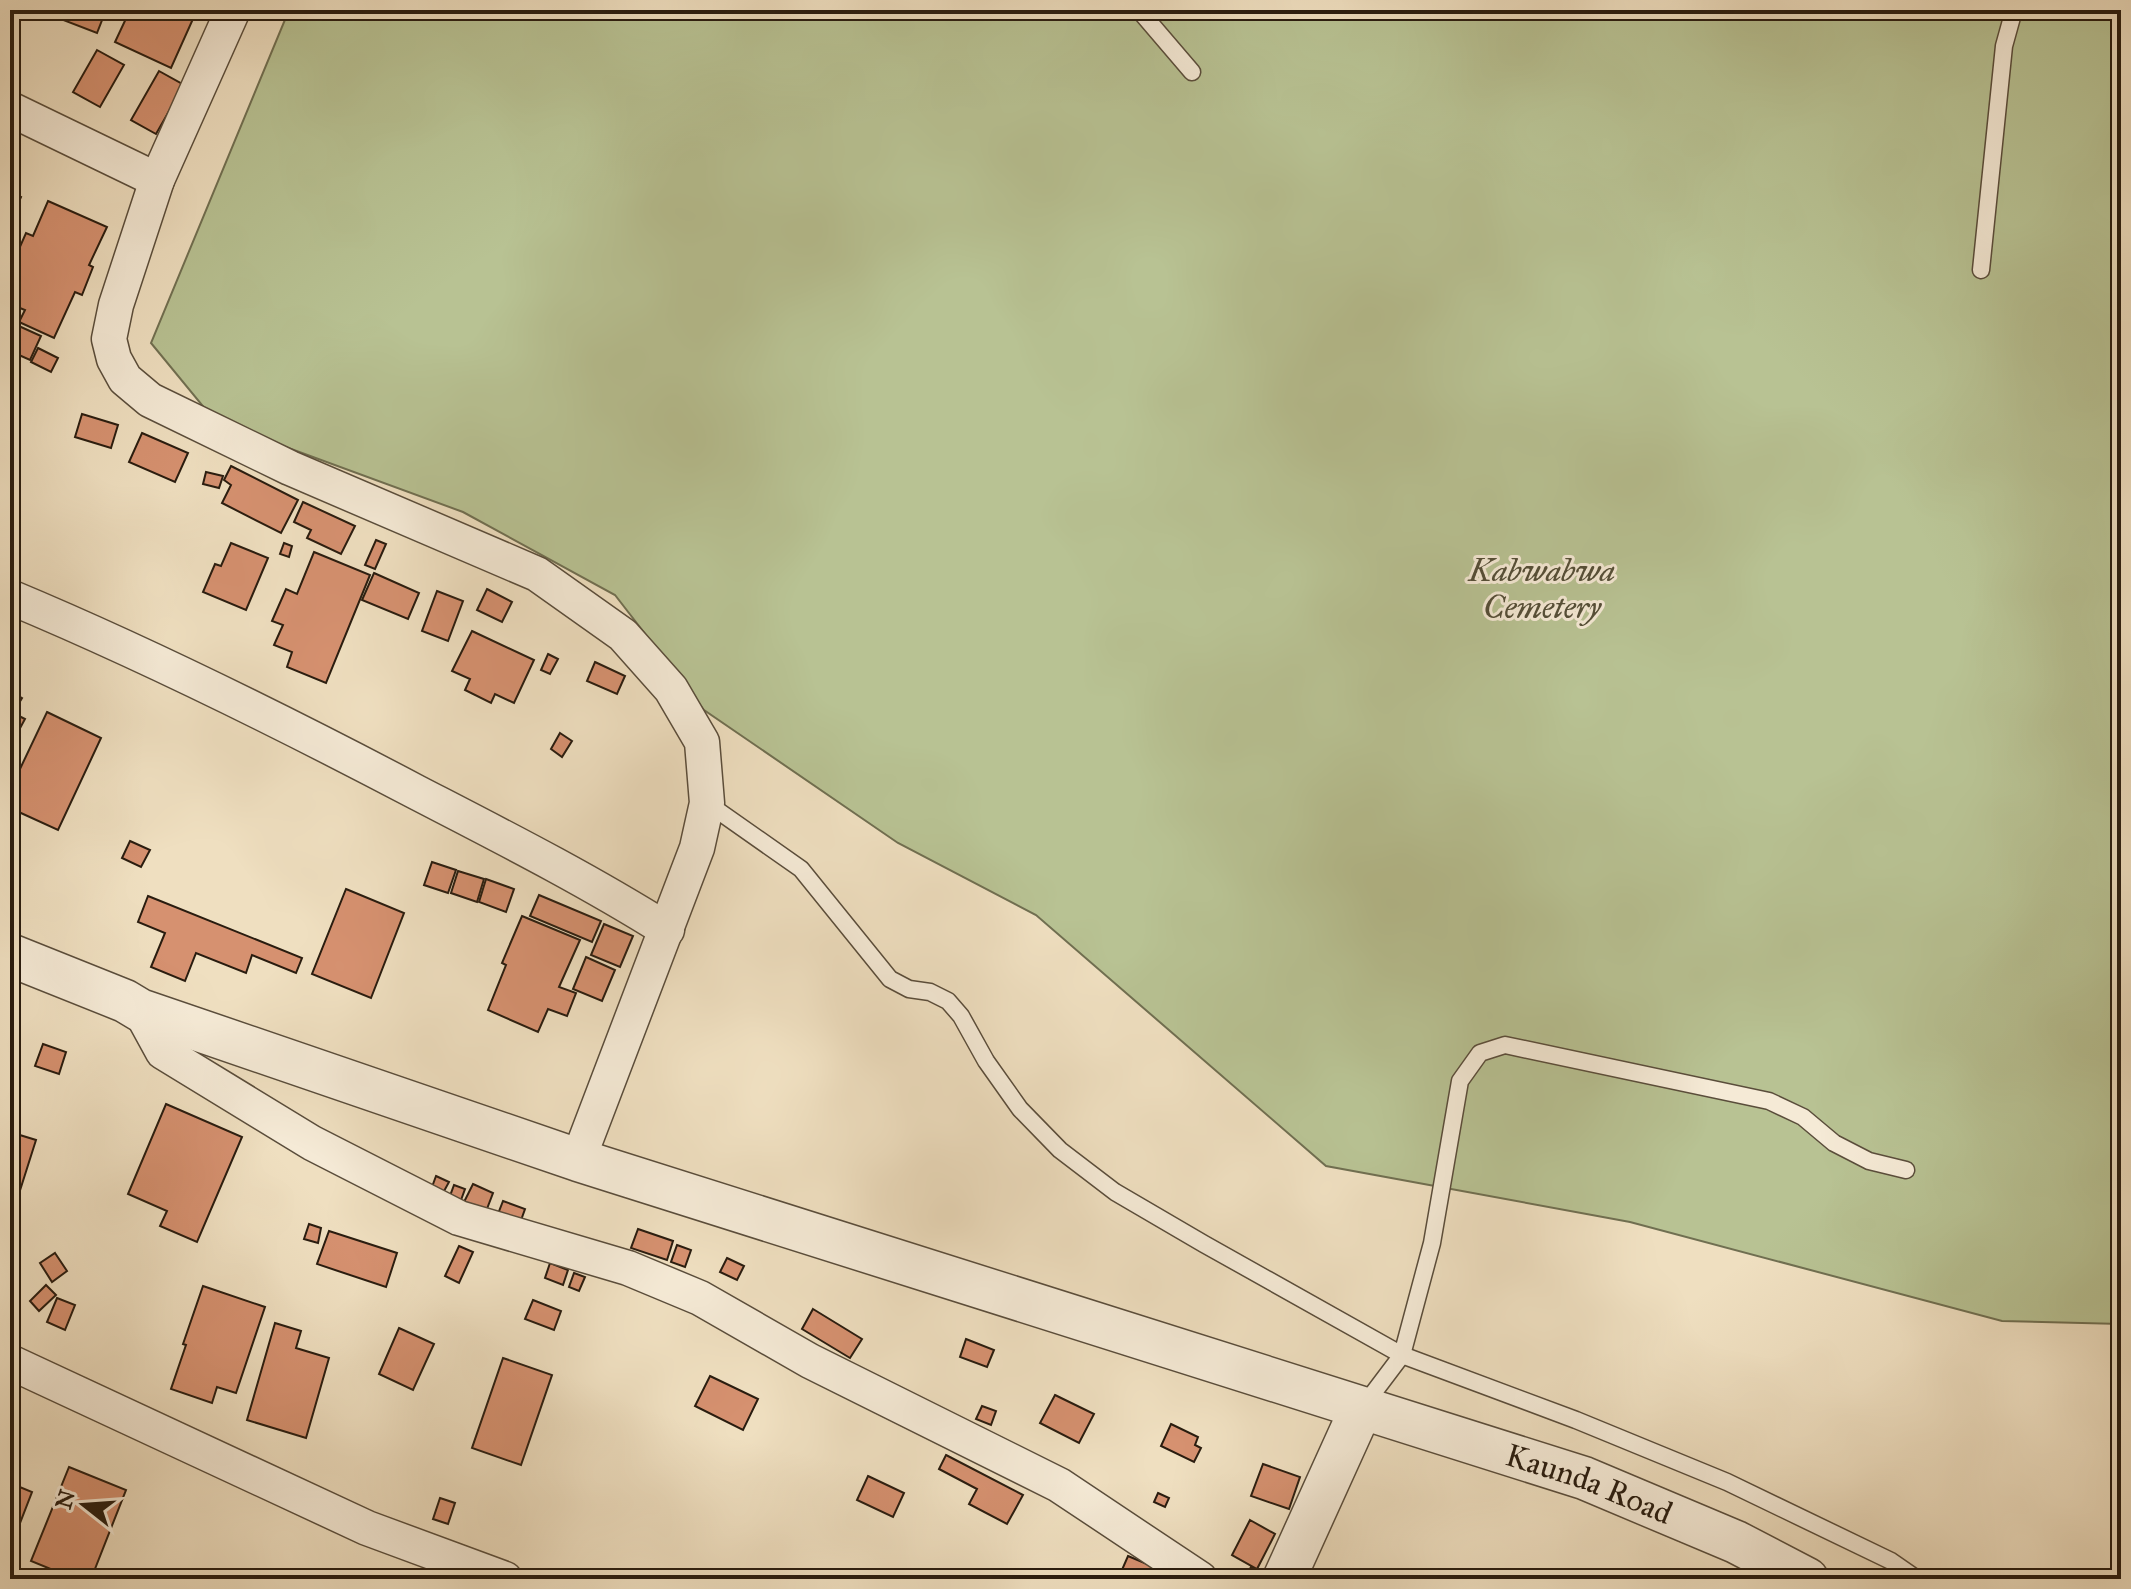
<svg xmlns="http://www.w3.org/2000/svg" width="2131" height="1589" font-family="'IM FELL Great Primer',serif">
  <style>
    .green { fill: #b8c293; stroke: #706f51; stroke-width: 2 }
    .building { fill: #d69170; stroke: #291c0f; stroke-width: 2 }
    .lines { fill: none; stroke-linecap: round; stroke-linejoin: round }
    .service-casing { stroke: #5a4d3b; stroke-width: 19 }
    .minor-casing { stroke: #5a4d3b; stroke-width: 37 }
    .tertiary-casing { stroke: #5a4d3b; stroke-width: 45 }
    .service { stroke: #f5ead6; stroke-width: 16 }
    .minor { stroke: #f5ead6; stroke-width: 34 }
    .tertiary { stroke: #f5ead6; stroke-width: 42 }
    .labels { text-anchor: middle; stroke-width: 6; stroke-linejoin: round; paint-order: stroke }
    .park-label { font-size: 32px; font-style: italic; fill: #544e37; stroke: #f5ead6 }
    .street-label { font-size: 32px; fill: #291c0f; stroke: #f5ead6 }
  </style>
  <rect width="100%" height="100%" fill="#efdfc0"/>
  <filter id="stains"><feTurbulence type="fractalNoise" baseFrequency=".0025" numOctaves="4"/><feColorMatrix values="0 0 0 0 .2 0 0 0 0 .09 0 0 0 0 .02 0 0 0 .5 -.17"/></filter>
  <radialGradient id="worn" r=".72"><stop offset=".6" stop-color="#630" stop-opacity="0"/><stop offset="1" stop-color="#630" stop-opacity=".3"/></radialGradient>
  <!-- green -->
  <path class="green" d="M 289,10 L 2121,10 L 2121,1324 L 2002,1321 L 1630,1222 L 1326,1166 L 1036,915 L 898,843 L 704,710 L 615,595 L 463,512 L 215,421 L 151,343 Z"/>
  <!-- building -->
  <g class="building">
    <path d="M 46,10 L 106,10 L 97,33 L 45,13 Z"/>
    <path d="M 130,10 L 197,10 L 171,68 L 115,42 Z"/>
    <path d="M 97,50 L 124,65 L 100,107 L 73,92 Z"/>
    <path d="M 159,71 L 184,85 L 156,134 L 131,120 Z"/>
    <path d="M 10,192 L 21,197 L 13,215 L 18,218 L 10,235 Z"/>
    <path d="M 48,201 L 107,227 L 89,265 L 93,267 L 82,295 L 75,292 L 54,338 L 19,322 L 25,310 L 10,304 L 10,283 L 17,267 L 12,265 L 26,233 L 33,236 Z"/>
    <path d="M 10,322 L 41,336 L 30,360 L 10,351 Z"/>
    <path d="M 38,348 L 58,358 L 51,372 L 31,362 Z"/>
    <path d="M 10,360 L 19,365 L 10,385 Z"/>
    <path d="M 82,414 L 118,425 L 111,448 L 75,437 Z"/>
    <path d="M 142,433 L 188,453 L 175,482 L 129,462 Z"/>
    <path d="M 231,466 L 298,500 L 281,533 L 222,503 L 231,485 L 224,480 Z"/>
    <path d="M 206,472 L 223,476 L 219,488 L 203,484 Z"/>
    <path d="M 303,502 L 355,526 L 341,554 L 307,538 L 311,530 L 294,522 Z"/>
    <path d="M 376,540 L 386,544 L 375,569 L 365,565 Z"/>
    <path d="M 231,543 L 268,558 L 246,610 L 203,592 L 215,564 L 221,566 Z"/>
    <path d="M 284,543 L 292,546 L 289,557 L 280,554 Z"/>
    <path d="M 314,552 L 370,575 L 326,683 L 287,667 L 292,652 L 274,645 L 283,625 L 272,621 L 286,589 L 297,594 Z"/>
    <path d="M 374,573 L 419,593 L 408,619 L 362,600 Z"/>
    <path d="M 487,589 L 512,602 L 502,622 L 477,610 Z"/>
    <path d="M 437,591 L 463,601 L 448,641 L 422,631 Z"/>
    <path d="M 472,631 L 534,660 L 514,703 L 495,694 L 491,703 L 465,690 L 470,679 L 452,671 Z"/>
    <path d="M 548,654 L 558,659 L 550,674 L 541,670 Z"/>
    <path d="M 595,662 L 625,676 L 617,694 L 587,681 Z"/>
    <path d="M 10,691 L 22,698 L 13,713 L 25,719 L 11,745 Z"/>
    <path d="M 47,712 L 101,738 L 58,830 L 10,808 L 10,790 Z"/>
    <path d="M 560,733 L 572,741 L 562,757 L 551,749 Z"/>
    <path d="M 130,841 L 150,850 L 141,867 L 122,858 Z"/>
    <path d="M 432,862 L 456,870 L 448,893 L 424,885 Z"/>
    <path d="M 458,871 L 484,879 L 477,902 L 451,893 Z"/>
    <path d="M 486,879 L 514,889 L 506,912 L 479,902 Z"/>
    <path d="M 346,889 L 404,913 L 371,998 L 312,974 Z"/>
    <path d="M 539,895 L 601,921 L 592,942 L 530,916 Z"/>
    <path d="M 148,896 L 302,958 L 296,973 L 252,955 L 246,973 L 196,953 L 185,981 L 151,967 L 165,933 L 138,922 Z"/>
    <path d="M 522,916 L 580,940 L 559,987 L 576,993 L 567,1016 L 548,1009 L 538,1032 L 488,1010 L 506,965 L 502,963 Z"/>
    <path d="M 604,924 L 633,936 L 620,967 L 591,955 Z"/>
    <path d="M 586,957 L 615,970 L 602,1001 L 573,989 Z"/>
    <path d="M 43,1044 L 66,1052 L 59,1074 L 35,1066 Z"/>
    <path d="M 166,1104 L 242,1137 L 197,1242 L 160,1226 L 167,1211 L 128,1194 Z"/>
    <path d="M 10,1132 L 36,1140 L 10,1222 Z"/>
    <path d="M 436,1176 L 449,1182 L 443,1193 L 432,1187 Z"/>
    <path d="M 473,1184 L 493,1193 L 485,1214 L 463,1204 Z"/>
    <path d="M 454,1185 L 465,1189 L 461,1200 L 450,1196 Z"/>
    <path d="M 503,1201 L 525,1209 L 520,1223 L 498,1214 Z"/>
    <path d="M 309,1224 L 321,1228 L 318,1243 L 304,1239 Z"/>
    <path d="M 638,1229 L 673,1241 L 667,1260 L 631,1248 Z"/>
    <path d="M 329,1231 L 397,1253 L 386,1287 L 317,1264 Z"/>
    <path d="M 677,1245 L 691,1250 L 685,1267 L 671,1262 Z"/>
    <path d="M 459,1246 L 473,1252 L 459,1283 L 445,1276 Z"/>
    <path d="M 55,1253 L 67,1271 L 52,1282 L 40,1263 Z"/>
    <path d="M 727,1258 L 744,1266 L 737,1280 L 720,1272 Z"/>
    <path d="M 550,1263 L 568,1270 L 563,1285 L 545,1278 Z"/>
    <path d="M 574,1273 L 585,1277 L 579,1291 L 569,1287 Z"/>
    <path d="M 46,1285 L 56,1295 L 39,1311 L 30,1301 Z"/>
    <path d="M 203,1286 L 265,1307 L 236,1393 L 217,1387 L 212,1403 L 171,1389 L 186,1345 L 183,1344 Z"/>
    <path d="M 57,1298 L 75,1305 L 65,1330 L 47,1322 Z"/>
    <path d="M 533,1300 L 561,1311 L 554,1330 L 525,1319 Z"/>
    <path d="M 813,1309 L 862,1339 L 850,1358 L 802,1329 Z"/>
    <path d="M 275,1323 L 301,1331 L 296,1348 L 329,1358 L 306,1438 L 247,1420 Z"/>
    <path d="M 399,1328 L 434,1344 L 413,1390 L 379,1374 Z"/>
    <path d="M 966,1339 L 994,1350 L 987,1367 L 960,1357 Z"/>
    <path d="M 503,1358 L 552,1375 L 521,1465 L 472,1448 Z"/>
    <path d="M 710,1376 L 758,1399 L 743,1430 L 695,1406 Z"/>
    <path d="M 1055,1395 L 1094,1414 L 1079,1443 L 1040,1423 Z"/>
    <path d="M 982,1406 L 996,1411 L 991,1425 L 976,1419 Z"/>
    <path d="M 1171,1424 L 1198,1437 L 1195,1445 L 1201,1448 L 1194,1462 L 1161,1446 Z"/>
    <path d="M 946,1455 L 1023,1495 L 1007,1524 L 969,1504 L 977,1489 L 939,1469 Z"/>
    <path d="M 1263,1464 L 1300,1477 L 1289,1509 L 1251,1496 Z"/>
    <path d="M 69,1467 L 126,1490 L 91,1579 L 75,1579 L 31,1561 Z"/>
    <path d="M 868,1476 L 904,1493 L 893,1517 L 857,1500 Z"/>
    <path d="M 10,1483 L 32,1492 L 10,1549 Z"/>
    <path d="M 1158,1493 L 1169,1498 L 1165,1507 L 1154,1502 Z"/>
    <path d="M 440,1498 L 455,1503 L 448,1524 L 433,1519 Z"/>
    <path d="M 1250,1520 L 1275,1534 L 1257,1569 L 1232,1555 Z"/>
    <path d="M 1128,1556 L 1166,1572 L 1163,1579 L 1118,1579 Z"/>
    <path d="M 1251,1567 L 1267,1576 L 1266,1579 L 1245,1579 Z"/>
  </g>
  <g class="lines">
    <!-- service casing -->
    <g class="service-casing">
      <g id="service">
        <path d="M 1139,10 L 1192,72"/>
        <path d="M 1981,270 L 2004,46 L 2014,10"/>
        <path d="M 707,803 L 801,869 L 890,979 L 909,989 L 930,992 L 948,1001 L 961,1016 L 986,1061 L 1020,1109 L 1060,1150 L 1115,1192 L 1204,1244 L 1402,1355 L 1576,1420 L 1727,1482 L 1891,1561 L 1917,1579"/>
        <path d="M 1362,1408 L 1402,1355 L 1432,1243 L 1460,1081 L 1480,1053 L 1505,1045 L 1769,1101 L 1803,1117 L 1834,1143 L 1869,1161 L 1906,1170"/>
      </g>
    </g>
    <!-- minor casing -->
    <g class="minor-casing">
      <g id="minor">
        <path d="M 233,10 L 157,180 L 116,305 L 109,339 L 114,359 L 125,379 L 150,400 L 290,468 L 537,574 L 623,635 L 671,689 L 702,742 L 707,803 L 697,848 L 578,1160"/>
        <path d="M 10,109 L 157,180"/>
        <path d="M 10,597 C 149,655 283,722 416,792 C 501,836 586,879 667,930"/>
        <path d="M 140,1010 L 163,1052 L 312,1143 L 459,1218 L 628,1268 L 700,1298 L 810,1361 L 1059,1485 L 1200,1579"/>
        <path d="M 10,1362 L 367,1528 L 505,1579"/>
      </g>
    </g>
    <!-- tertiary casing -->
    <g class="tertiary-casing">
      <g id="tertiary">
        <path id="s1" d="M 10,955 L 125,1001 L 140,1010 L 578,1160 L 1584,1478 L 1736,1542 L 1807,1579"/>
        <path d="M 1284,1579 L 1361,1409"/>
      </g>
    </g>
    <!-- service -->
    <use href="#service" class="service"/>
    <!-- minor -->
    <use href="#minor" class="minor"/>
    <!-- tertiary -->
    <use href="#tertiary" class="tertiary"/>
  </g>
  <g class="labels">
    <!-- park labels -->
    <g class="park-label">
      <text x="1542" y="581">Kabwabwa<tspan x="1542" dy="37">Cemetery</tspan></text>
    </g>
    <!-- street labels -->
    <g class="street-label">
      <text dy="11" stroke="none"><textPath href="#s1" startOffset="1666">Kaunda Road</textPath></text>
    </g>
  </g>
  <!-- margin -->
  <rect width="2131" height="1589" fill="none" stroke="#efdfc0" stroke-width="40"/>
  <rect x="12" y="12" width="2107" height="1565" fill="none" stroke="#291c0f" stroke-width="4"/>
  <rect x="20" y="20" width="2091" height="1549" fill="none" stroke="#291c0f" stroke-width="2"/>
  <!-- north arrow -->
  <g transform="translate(84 1505) rotate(287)" stroke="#f5ead6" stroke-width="6" paint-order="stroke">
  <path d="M0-6L14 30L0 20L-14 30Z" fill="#291c0f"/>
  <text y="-12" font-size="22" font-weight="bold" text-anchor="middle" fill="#291c0f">N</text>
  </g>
  <rect width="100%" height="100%" filter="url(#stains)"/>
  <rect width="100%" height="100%" fill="url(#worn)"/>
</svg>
